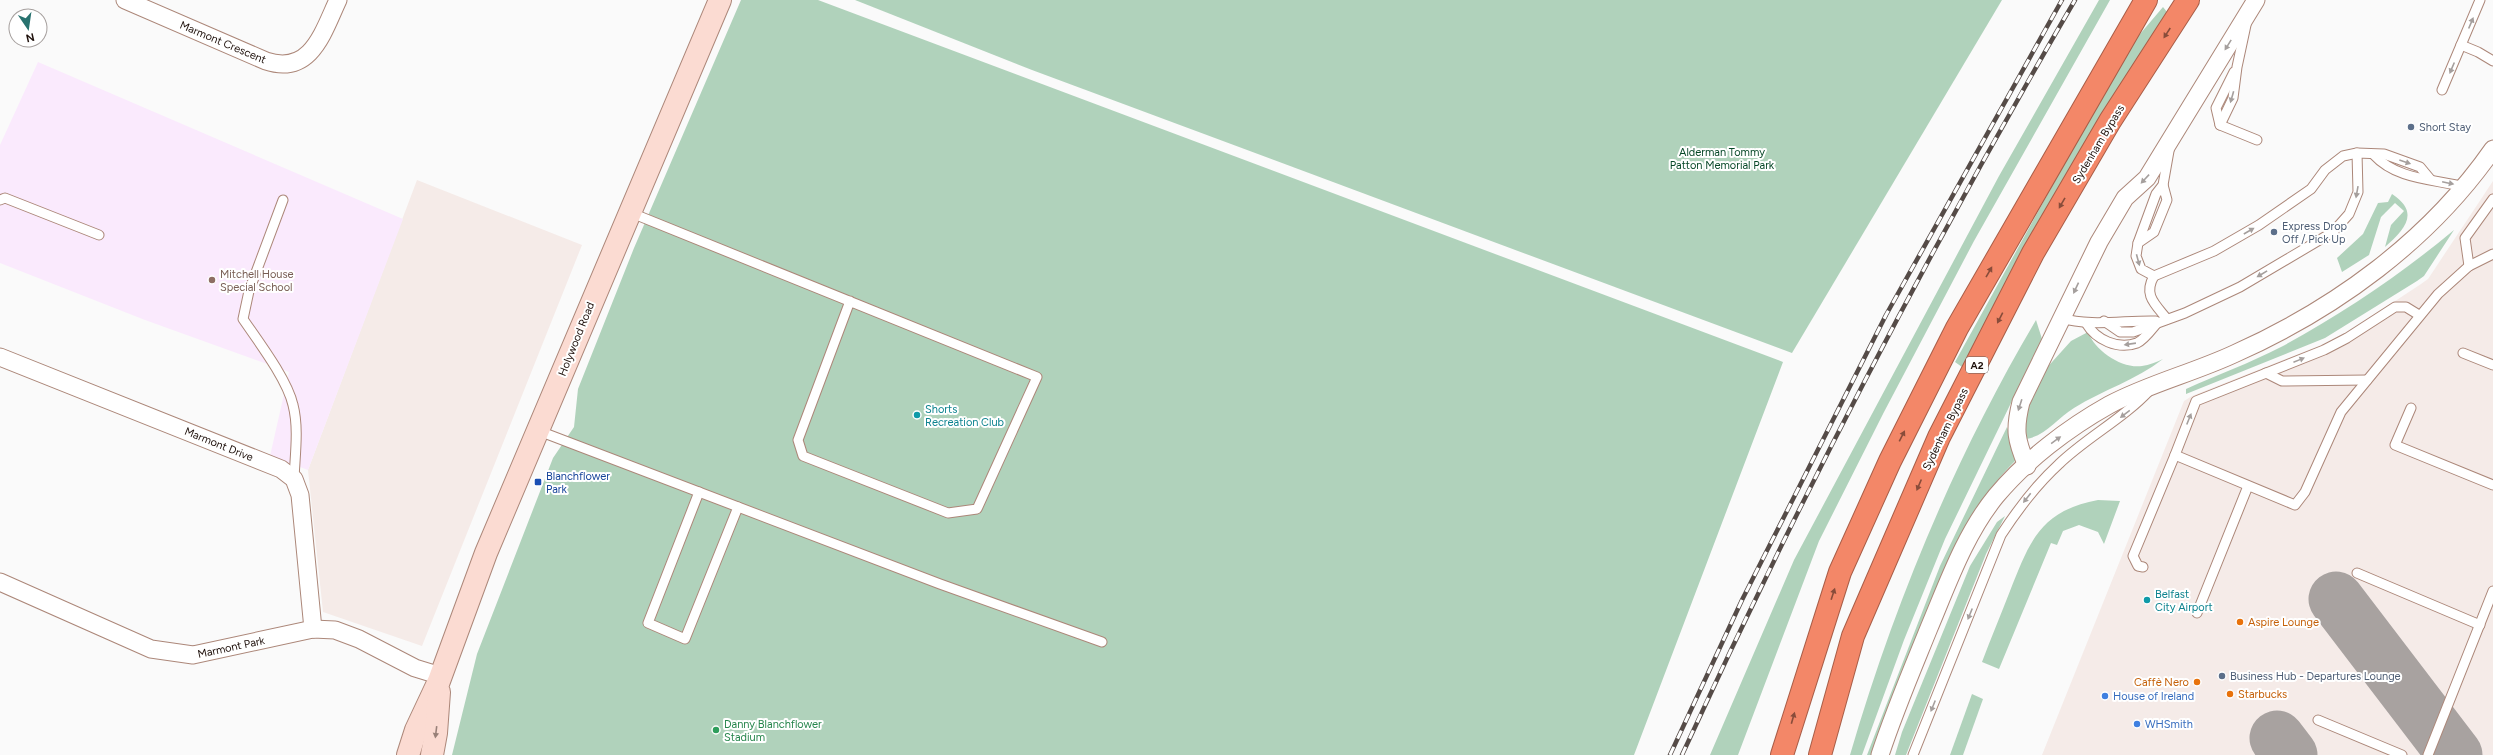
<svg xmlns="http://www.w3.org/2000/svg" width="2493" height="755" font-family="Figtree,sans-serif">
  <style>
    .built { fill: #f5ebe8 }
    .education { fill: #faeafd }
    .green { fill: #b0d2bb }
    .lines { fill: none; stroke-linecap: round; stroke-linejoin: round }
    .taxiway { stroke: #a8a2a0; stroke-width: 55 }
    .lane-casing { stroke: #ac8779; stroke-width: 11 }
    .street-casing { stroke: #ac8779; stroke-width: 19 }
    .secondary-casing { stroke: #ac8779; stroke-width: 24 }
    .highway-casing { stroke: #a85d47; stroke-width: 24 }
    .lane { stroke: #fff; stroke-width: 9 }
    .street { stroke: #fff; stroke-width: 17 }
    .secondary { stroke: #fbdbd2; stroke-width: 22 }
    .highway { stroke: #f38768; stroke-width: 22 }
    .rail-casing { stroke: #554b47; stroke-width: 4.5 }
    .rail { stroke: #fff; stroke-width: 3; stroke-dasharray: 9; stroke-linecap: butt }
    .oneway { fill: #a59f9d }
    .oneway2 { fill: #884c3a }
    .oneway3 { fill: #988078 }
    .service-dot { fill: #5c6f8a; stroke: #fff; stroke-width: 1.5 }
    .education-dot { fill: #8d6e63; stroke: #fff; stroke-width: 1.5 }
    .culture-dot { fill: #0f9aa8; stroke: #fff; stroke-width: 1.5 }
    .transit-dot { fill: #1a4fb4; stroke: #fff; stroke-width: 1.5 }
    .food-dot { fill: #e8710a; stroke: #fff; stroke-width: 1.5 }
    .shop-dot { fill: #3f7fe0; stroke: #fff; stroke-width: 1.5 }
    .leisure-dot { fill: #2e9e5b; stroke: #fff; stroke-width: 1.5 }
    .labels { text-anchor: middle; stroke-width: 4; stroke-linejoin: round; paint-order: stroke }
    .shield { fill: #fff; stroke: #625854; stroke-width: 1 }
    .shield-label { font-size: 10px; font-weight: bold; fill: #1e100b }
    .street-label { font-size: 11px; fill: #1e100b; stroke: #fff }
    .service-label { font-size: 11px; fill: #4e5e75; stroke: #fff; text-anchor: start }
    .park-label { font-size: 11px; fill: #074828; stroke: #fff }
    .education-label { font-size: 11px; fill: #785e54; stroke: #fff; text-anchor: start }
    .culture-label { font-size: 11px; fill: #0d838f; stroke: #fff; text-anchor: start }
    .transit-label { font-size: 11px; fill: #164399; stroke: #fff; text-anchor: start }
    .food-label { font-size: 11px; fill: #c56008; stroke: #fff; text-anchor: start }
    .shop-label { font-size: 11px; fill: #366cbe; stroke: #fff; text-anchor: start }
    .leisure-label { font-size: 11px; fill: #27864d; stroke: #fff; text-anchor: start }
  </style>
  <rect width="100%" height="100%" fill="#fafafa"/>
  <!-- built -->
  <g class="built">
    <path d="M 417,180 L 582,245 L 422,646 L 323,612 L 308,470 Z"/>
    <path d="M 2493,181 L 2493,755 L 2042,755 L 2184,401 L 2192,396 L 2339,338 L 2421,284 L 2428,279 Z"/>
  </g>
  <!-- education -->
  <path class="education" d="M 38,62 L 403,219 L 308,470 L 270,456 L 289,372 L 145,320 L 0,263 L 0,145 Z"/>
  <!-- green -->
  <g class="green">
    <path d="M 741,0 L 818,0 L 1783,362 L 1634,755 L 452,755 L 477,654 L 553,458 L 574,427 L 578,389 L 634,248 Z"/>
    <path d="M 855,0 L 2002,0 L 1792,353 L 1032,70 Z"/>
    <path d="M 2099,0 L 2110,0 L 1974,241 L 1884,412 L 1819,541 L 1738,755 L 1710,755 L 1794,560 L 1999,176 Z"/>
    <path d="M 2163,7 L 2167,12 L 2054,199 L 1962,367 L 1955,362 L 2129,47 Z"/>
    <path d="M 2392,194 C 2421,213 2404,230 2385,247 L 2391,225 L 2404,211 L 2395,203 L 2381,217 L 2369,255 L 2342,272 L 2337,258 L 2363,234 L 2378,203 L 2388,202 Z"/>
    <path d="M 2454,230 L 2424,276 L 2417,281 L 2325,338 L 2186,394 L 2186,389 C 2217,375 2250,363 2281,347 C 2342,314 2400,275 2454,230 Z"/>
    <path d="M 2036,320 L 2042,339 L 1945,539 L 1904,640 L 1862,755 L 1850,755 C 1894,604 1956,455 2036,320 Z"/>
    <path d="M 2088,332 C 2095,351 2122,369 2142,366 C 2149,365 2157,362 2163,359 C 2136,380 2103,390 2074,408 C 2057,418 2046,436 2026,439 L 2021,420 L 2043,372 L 2071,341 Z"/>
    <path d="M 2007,427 L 2017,458 L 2015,461 C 1966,510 1943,570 1918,634 C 1902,674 1887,715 1871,755 L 1867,755 L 1940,566 Z"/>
    <path d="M 2098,500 L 2120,501 L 2104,544 L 2098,532 L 2079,525 L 2063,531 L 2057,545 L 2051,543 L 1999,669 L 1982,662 C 1991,638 2001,614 2010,591 C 2030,541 2040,511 2098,500 Z"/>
    <path d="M 2005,516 L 1986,554 L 1906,755 L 1895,755 L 1902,732 L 1970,566 L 1997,522 Z"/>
    <path d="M 1972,694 L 1983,699 L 1963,755 L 1950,755 Z"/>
  </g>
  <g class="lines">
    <!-- taxiway -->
    <g class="taxiway">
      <path d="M 2336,599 L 2455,755"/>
      <path d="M 2277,738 L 2290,755"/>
    </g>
    <!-- lane casing -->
    <g class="lane-casing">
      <g id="lane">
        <path d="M 2461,45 L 2478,52 L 2493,61"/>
        <path d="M 2234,72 L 2216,108 L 2220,125 L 2257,140"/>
        <path d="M 2442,90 L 2480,0"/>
        <path d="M 2220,125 L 2233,98 L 2237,67 L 2246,25"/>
        <path d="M 2169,151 L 2163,185 L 2156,194 L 2138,243 L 2136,256 L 2141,269 L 2154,276 L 2214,251 L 2259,225 L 2311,189 L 2325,170 L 2343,156 L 2357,153 L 2384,154 L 2420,167 L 2430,179"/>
        <path d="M 2374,155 C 2397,180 2434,179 2465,187"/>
        <path d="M 0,200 L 5,198 L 99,235"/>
        <path d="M 283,200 L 249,291 L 243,319 C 258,341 287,379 293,405 C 299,428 295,455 294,479"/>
        <path d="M 629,212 L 1037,377 L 977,509 L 948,513 L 803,456 L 798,440 L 850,301"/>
        <path d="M 2138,243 L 2154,232 L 2167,200 L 2163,185"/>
        <path d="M 2469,266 L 2465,238 L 2493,199"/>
        <path d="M 2154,276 C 2143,295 2155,304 2167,319"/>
        <path d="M 2062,318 C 2089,327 2126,320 2156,321"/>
        <path d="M 2104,321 L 2120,332 L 2133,332 L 2185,313 L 2240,287 L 2333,232 L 2349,214 L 2358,192 L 2357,153"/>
        <path d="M 2086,323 C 2096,340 2118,350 2137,343 C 2144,340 2152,329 2157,323"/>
        <path d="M 2463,353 L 2493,365"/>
        <path d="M 2266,373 L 2282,381 L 2367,380"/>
        <path d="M 2411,408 L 2395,445 L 2493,485"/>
        <path d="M 539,431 L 940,584 L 1102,642"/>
        <path d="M 2175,455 L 2196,401 L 2324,350 L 2347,338 L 2395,307 L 2406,307 L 2419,315"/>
        <path d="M 699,492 L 648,623 L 685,639 L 738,507"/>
        <path d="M 2143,567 L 2138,566 L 2133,556 L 2175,455 L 2295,505 L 2305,492 L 2341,412 L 2438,294 L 2469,266 L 2493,254"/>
        <path d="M 2357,573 L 2480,625"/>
        <path d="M 2197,613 L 2248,486"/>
        <path d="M 2318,720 L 2402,755"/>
        <path d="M 1913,755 L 2001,535 C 2018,509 2036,485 2059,464 C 2087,437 2123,419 2150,390"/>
        <path d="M 2428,755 L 2493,591"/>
      </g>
    </g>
    <!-- street casing -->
    <g class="street-casing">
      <g id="street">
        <path d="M 125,0 L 266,61 C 311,76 323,32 338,0"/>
        <path d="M 0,357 L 281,469 L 294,479 L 300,495 L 313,629"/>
        <path d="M 2027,466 C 2016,440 2014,430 2021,402 L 2099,242 L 2125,198 L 2147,178 L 2256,0"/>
        <path d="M 0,582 L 151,649 L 193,655 L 313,629 L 335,630 L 359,639 L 415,668 L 441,676"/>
        <path d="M 1880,755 C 1894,712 1912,670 1929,628 C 1948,583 1965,534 1996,496 C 2026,460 2068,428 2109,405 C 2148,384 2193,373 2234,354 C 2335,309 2429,241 2493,149"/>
      </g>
    </g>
    <!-- secondary casing -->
    <g class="secondary-casing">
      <g id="secondary">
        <path d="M 408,755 L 416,730 L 439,681 L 486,553 L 720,0"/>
        <path d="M 432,755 L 436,733 L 439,692"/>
      </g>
    </g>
    <!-- highway casing -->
    <g class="highway-casing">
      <g id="highway">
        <path d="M 1782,755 L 1840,572 L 1890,461 L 1957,328 L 2146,0"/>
        <path d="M 1820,755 L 1853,636 L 1939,437 L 2033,253 L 2110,121 L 2188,0"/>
      </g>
    </g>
    <!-- lane -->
    <use href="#lane" class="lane"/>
    <!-- street -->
    <use href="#street" class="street"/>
    <!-- secondary -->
    <use href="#secondary" class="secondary"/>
    <!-- highway -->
    <use href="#highway" class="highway"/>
    <!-- rail casing -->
    <g class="rail-casing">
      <g id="rail">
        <path d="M 1670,755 L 1742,600 L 1886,315 L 2062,0"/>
        <path d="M 1682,755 C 1800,497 1932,245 2075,0"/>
      </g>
    </g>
    <!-- rail -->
    <use href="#rail" class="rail"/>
  </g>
  <!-- one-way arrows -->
  <defs><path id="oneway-solid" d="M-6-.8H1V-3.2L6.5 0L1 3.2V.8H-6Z"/></defs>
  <g class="oneway">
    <use href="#oneway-solid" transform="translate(2471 23) rotate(-67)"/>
    <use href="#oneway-solid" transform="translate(2228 45) rotate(122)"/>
    <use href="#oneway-solid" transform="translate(2452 68) rotate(113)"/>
    <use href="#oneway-solid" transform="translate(2232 97) rotate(106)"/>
    <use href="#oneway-solid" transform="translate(2405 162) rotate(19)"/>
    <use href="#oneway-solid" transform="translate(2145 179) rotate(133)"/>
    <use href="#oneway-solid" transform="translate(2448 183) rotate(12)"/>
    <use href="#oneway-solid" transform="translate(2357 192) rotate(100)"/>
    <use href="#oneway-solid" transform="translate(2249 231) rotate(-30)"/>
    <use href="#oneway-solid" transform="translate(2138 260) rotate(75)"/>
    <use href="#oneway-solid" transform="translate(2262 274) rotate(149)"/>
    <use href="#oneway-solid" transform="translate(2076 288) rotate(115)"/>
    <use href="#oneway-solid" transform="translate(2130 344) rotate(172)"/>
    <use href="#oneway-solid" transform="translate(2299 360) rotate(-22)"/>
    <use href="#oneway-solid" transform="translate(2020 405) rotate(108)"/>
    <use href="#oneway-solid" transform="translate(2125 414) rotate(143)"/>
    <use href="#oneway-solid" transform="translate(2189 419) rotate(-68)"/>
    <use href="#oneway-solid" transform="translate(2056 440) rotate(-36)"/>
    <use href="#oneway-solid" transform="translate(2027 498) rotate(128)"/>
    <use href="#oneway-solid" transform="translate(1970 614) rotate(112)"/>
    <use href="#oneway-solid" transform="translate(1933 706) rotate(112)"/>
  </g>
  <g class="oneway2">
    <use href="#oneway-solid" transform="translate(2167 33) rotate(123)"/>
    <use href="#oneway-solid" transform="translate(2062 203) rotate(120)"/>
    <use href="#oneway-solid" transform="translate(1989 272) rotate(-60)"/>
    <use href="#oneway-solid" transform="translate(2000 318) rotate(117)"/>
    <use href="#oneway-solid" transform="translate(1902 436) rotate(-63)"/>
    <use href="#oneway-solid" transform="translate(1919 485) rotate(113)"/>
    <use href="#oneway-solid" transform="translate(1833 594) rotate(-72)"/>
    <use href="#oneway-solid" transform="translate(1793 718) rotate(-74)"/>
  </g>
  <use class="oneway3" href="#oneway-solid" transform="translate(436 732) rotate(97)"/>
  <!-- markers -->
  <g class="service-dot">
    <circle cx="2411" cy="127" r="4"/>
    <circle cx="2274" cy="232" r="4"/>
    <circle cx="2222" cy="676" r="4"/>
  </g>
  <circle class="education-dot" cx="212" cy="280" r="4"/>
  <g class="culture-dot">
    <circle cx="917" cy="415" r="4"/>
    <circle cx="2147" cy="600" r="4"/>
  </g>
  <rect class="transit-dot" x="534" y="478" width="8" height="8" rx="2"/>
  <g class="food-dot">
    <circle cx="2240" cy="622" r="4"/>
    <circle cx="2197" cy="682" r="4"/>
    <circle cx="2230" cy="694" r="4"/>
  </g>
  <g class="shop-dot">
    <circle cx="2105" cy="696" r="4"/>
    <circle cx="2137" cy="724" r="4"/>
  </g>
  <circle class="leisure-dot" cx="716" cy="730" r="4"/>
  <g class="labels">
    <!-- shield labels -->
    <rect class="shield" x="1966" y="357" width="22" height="16" rx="3"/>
    <g class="shield-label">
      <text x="1977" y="369">A2</text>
    </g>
    <!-- street labels -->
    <g class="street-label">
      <text transform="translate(223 42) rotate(23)" y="4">Marmont Crescent</text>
      <text transform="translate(2098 144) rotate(-59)" y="4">Sydenham Bypass</text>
      <text transform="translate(576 339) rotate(-68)" y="4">Holywood Road</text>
      <text transform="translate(1945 429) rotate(-64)" y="4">Sydenham Bypass</text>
      <text transform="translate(219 444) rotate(22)" y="4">Marmont Drive</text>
      <text transform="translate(231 647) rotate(-12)" y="4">Marmont Park</text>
    </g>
    <!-- service labels -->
    <g class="service-label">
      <text x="2419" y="131">Short Stay</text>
      <text x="2282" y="230">Express Drop<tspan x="2282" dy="13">Off / Pick Up</tspan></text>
      <text x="2230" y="680">Business Hub - Departures Lounge</text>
    </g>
    <!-- park labels -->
    <g class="park-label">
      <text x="1722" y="156">Alderman Tommy<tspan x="1722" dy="13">Patton Memorial Park</tspan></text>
    </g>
    <!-- education labels -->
    <g class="education-label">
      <text x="220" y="278">Mitchell House<tspan x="220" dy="13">Special School</tspan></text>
    </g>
    <!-- culture labels -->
    <g class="culture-label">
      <text x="925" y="413">Shorts<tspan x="925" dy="13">Recreation Club</tspan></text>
      <text x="2155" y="598">Belfast<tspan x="2155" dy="13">City Airport</tspan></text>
    </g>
    <!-- transit labels -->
    <g class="transit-label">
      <text x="546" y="480">Blanchflower<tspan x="546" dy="13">Park</tspan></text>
    </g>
    <!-- food labels -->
    <g class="food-label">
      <text x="2248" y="626">Aspire Lounge</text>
      <text x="2189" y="686" text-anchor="end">Caffè Nero</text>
      <text x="2238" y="698">Starbucks</text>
    </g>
    <!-- shop labels -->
    <g class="shop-label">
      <text x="2113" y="700">House of Ireland</text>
      <text x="2145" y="728">WHSmith</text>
    </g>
    <!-- leisure labels -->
    <g class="leisure-label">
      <text x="724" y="728">Danny Blanchflower<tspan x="724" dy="13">Stadium</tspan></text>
    </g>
  </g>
  <!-- north arrow -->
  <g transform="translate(28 28) rotate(167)"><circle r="19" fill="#ffffff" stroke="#a59f9d"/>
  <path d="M0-3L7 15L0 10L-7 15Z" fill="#28726f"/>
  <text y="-6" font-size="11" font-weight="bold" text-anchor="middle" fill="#1e100b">N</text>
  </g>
</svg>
